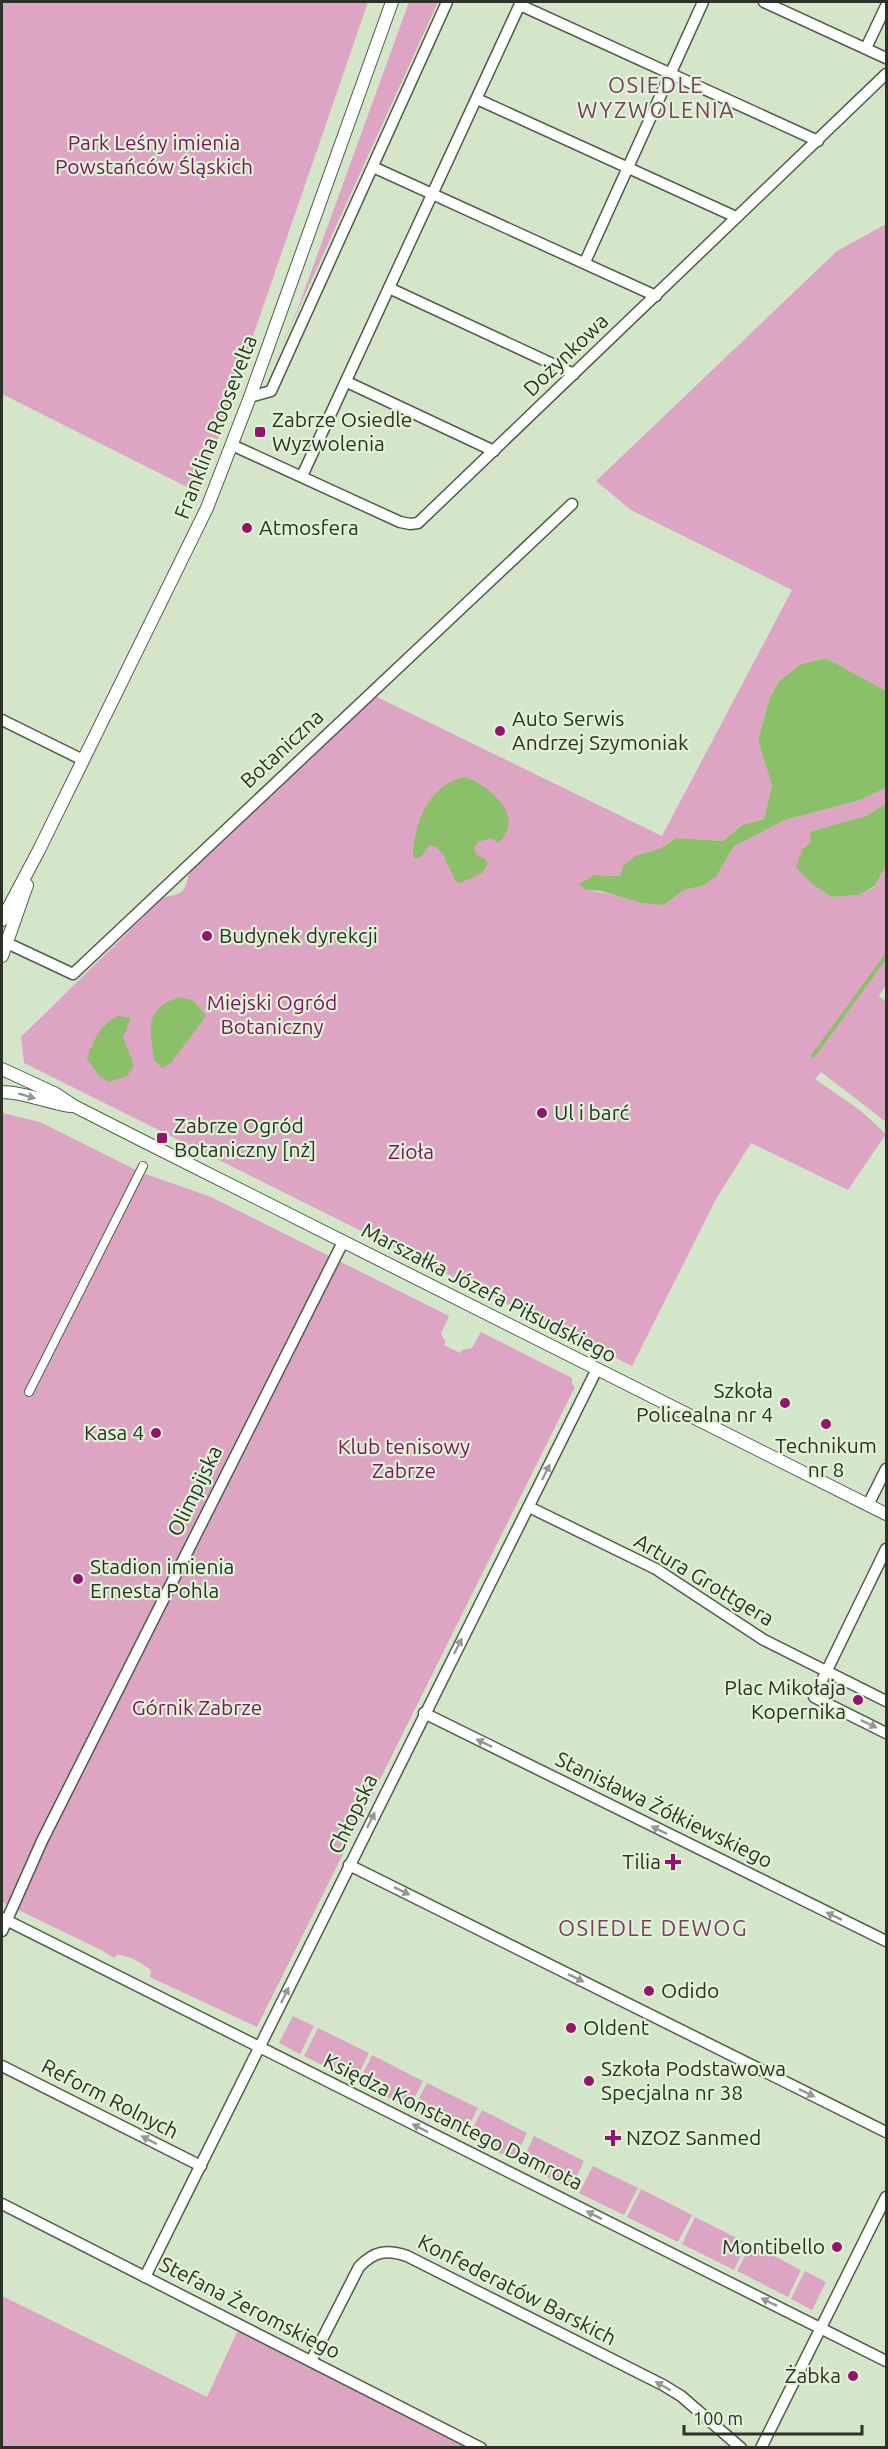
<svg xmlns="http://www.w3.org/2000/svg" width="888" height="2449" font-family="Ubuntu,sans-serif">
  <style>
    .green { fill: #dea4c4 }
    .water { fill: #8bbf6a }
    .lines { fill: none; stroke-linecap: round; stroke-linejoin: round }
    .stream { stroke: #8bbf6a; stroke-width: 4 }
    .pedestrian-casing { stroke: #4f5e46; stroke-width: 10 }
    .minor-casing { stroke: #4f5e46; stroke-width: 13 }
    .tertiary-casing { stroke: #4f5e46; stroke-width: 14 }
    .pedestrian { stroke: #fff; stroke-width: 8 }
    .minor { stroke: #fff; stroke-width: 10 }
    .tertiary { stroke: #fff; stroke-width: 12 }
    .oneway { fill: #959893 }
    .poi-dot { fill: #94136d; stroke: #e1f3d7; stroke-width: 2 }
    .labels { text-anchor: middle; stroke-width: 4.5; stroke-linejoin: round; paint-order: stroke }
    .park-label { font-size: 21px; fill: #7e135d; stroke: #e1f3d7 }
    .street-label { font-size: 21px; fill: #2b3227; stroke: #e1f3d7 }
    .poi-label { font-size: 21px; fill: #2b3227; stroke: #e1f3d7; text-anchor: start }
    .neighbourhood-label { font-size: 22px; letter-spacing: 1.5px; fill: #7a3c62; stroke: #e1f3d7 }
  </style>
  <rect width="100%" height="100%" fill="#d4e6ca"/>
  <!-- green -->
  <g class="green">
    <path d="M 2,2 L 368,2 L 199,493 L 2,394 Z"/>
    <path d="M 409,2 L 438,2 L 278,354 L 298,308 Z"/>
    <path d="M 886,224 L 886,691 L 826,658 L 801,664 L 779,681 L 769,700 L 758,740 L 772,786 L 764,819 L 742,825 L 723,841 L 676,838 L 659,849 L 637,855 L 620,876 L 594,875 L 586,890 C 613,893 637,902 664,905 L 684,890 L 702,886 L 716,877 L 734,846 L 785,820 L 857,801 L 886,788 L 886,804 L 865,816 L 811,832 L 812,884 L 831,897 L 859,895 L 875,887 L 886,865 L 886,985 L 879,996 L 886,1002 L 886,1122 L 821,1072 L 815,1079 L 861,1111 L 886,1134 L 848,1190 L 751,1143 L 716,1199 L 632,1366 L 24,1063 L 21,1037 L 164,897 C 183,894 186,892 189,872 L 373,695 L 662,836 L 792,590 L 631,510 L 596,481 L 837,251 Z"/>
    <path d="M 2,1113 L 40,1122 L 140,1172 L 211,1197 L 449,1316 L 441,1334 L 446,1342 L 444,1345 L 460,1353 L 462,1350 L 472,1348 L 481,1332 L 572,1378 L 572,1384 L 575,1387 L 257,2027 L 150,1977 L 151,1971 C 144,1963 128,1955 117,1955 L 114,1958 L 101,1950 L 2,1902 Z"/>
    <path d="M 293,2016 L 314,2026 L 300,2054 L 279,2043 Z"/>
    <path d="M 318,2028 L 369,2053 L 355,2081 L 304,2056 Z"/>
    <path d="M 372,2055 L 423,2081 L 409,2108 L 358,2083 Z"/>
    <path d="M 427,2083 L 478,2108 L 464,2136 L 413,2110 Z"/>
    <path d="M 482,2110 L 527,2133 L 514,2160 L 468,2138 Z"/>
    <path d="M 534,2136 L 584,2161 L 571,2189 L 521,2164 Z"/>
    <path d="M 593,2166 L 638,2188 L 624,2215 L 579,2193 Z"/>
    <path d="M 641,2189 L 692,2215 L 678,2242 L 627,2217 Z"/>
    <path d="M 695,2217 L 747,2243 L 734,2270 L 682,2244 Z"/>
    <path d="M 751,2244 L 801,2270 L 788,2297 L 737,2271 Z"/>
    <path d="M 805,2271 L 826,2282 L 812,2310 L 791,2299 Z"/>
    <path d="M 2,2296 L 207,2397 L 238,2330 L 471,2447 L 2,2447 Z"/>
  </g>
  <!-- water -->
  <g class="water">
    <path d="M 826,658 L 886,691 L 886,788 L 857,801 L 785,820 L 734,846 L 716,877 L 702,886 L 684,890 L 664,905 L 642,903 L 601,891 L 586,890 L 579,884 L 594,875 L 620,876 L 623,866 L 637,855 L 659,849 L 676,838 L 723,841 L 742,825 L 764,819 L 772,786 L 758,740 L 769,700 L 779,681 L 801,664 Z"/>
    <path d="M 465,777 C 490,786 527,817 498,843 L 491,838 L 478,842 L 474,849 L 477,855 L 486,860 L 488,864 L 482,873 L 460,883 L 456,882 L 443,854 L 436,847 L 429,845 L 422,856 L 416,859 L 413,857 C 414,823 428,785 465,777 Z"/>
    <path d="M 886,804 L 886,865 L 875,886 L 859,895 L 831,897 L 812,884 L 796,867 L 802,850 L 811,842 L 810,832 L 865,816 Z"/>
    <path d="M 179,997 L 193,1000 L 206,1016 L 171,1063 L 162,1068 L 154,1060 C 150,1028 143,1010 179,997 Z"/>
    <path d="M 119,1016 L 131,1018 L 123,1037 L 134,1066 L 127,1076 L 109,1082 L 99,1076 L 87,1058 C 94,1040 100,1024 119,1016 Z"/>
  </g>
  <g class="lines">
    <!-- stream -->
    <path class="stream" d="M 813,1056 L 886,956"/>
    <!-- pedestrian casing -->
    <g class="pedestrian-casing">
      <path id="pedestrian" d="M 29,1392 L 143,1166"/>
    </g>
    <!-- minor casing -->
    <g class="minor-casing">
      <g id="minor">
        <path d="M 764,2 L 886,58"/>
        <path d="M 520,5 L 818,141"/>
        <path d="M 866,48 L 886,6"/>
        <path d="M 477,99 L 736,217"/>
        <path d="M 373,167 L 656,296"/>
        <path d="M 585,262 L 703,2"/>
        <path d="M 389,288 L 574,374"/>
        <path d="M 347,382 L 494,451"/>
        <path d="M 250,397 L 271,391 L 447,2"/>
        <path d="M 232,445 L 400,522 L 410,524 L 418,523 L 886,74"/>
        <path d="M 302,476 L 521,2"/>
        <path d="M 2,720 L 83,760"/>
        <path d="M 7,943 L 73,974 L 572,504"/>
        <path d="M 868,1505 L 886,1469"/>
        <path d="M 529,1507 L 656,1569 L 764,1640 L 886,1701"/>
        <path d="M 886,1549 L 814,1697 L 886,1733"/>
        <path d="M 424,1713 L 886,1941"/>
        <path d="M 349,1865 L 886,2132"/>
        <path d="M 2,1918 L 886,2361"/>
        <path d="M 2,1931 L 42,1841 L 343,1242"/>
        <path d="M 2,2066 L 201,2166"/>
        <path d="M 2,2204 L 481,2448"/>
        <path d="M 145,2277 L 597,1369"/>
        <path d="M 311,2361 L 359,2267 C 374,2251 387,2249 407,2256 L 663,2385 L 681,2396 L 741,2448"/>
        <path d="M 761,2448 L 886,2197"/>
      </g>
    </g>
    <!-- tertiary casing -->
    <g class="tertiary-casing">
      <g id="tertiary">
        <path d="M 2,920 L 39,850 L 207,508 L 250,397 L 392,2"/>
        <path d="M 2,956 L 27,885"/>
        <path d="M 2,1069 L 56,1094 L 74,1106 L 145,1142 L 886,1514"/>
        <path d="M 2,1092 C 25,1092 47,1103 70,1106"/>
      </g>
    </g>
    <!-- pedestrian -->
    <use href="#pedestrian" class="pedestrian"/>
    <!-- minor -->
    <use href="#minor" class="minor"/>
    <!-- tertiary -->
    <use href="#tertiary" class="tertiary"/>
  </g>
  <!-- one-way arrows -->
  <defs><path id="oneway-solid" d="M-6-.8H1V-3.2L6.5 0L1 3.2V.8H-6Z" transform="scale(1.5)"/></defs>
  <g class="oneway">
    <use href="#oneway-solid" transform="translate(27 1096) rotate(16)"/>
    <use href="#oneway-solid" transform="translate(546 1472) rotate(-64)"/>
    <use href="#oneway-solid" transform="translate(458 1646) rotate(-64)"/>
    <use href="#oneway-solid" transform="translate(869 1724) rotate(26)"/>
    <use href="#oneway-solid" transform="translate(484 1743) rotate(-154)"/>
    <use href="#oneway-solid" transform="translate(371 1820) rotate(-64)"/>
    <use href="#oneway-solid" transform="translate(659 1830) rotate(-154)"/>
    <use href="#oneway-solid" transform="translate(402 1891) rotate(26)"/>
    <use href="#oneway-solid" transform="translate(834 1916) rotate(-154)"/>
    <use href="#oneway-solid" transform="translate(576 1978) rotate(26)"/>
    <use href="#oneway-solid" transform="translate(285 1995) rotate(-64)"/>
    <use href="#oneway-solid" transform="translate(807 2093) rotate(26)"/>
    <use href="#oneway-solid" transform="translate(420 2128) rotate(-153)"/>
    <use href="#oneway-solid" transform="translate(149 2140) rotate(-153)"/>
    <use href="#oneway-solid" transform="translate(594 2215) rotate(-153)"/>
    <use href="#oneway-solid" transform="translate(769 2302) rotate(-154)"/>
    <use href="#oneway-solid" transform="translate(663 2386) rotate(-151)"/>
  </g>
  <!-- markers -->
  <g class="poi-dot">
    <rect x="254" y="426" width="12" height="12" rx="3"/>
    <circle cx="247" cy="528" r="6"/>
    <circle cx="500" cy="731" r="6"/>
    <circle cx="207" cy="936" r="6"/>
    <circle cx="542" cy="1113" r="6"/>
    <rect x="156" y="1132" width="12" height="12" rx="3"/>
    <circle cx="785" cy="1403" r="6"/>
    <circle cx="826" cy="1424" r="6"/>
    <circle cx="156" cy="1433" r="6"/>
    <circle cx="78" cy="1579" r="6"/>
    <circle cx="858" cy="1700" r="6"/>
    <path d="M670 1853h6v6h6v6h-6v6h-6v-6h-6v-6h6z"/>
    <circle cx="649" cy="1991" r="6"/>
    <circle cx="571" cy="2028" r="6"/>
    <circle cx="589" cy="2081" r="6"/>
    <path d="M610 2129h6v6h6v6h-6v6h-6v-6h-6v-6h6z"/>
    <circle cx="837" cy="2247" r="6"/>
    <circle cx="853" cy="2376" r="6"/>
  </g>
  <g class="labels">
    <!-- park labels -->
    <g class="park-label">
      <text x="154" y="150">Park Leśny imienia<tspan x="154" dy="24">Powstańców Śląskich</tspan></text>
      <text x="272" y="1010">Miejski Ogród<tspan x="272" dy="24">Botaniczny</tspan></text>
      <text x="411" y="1159">Zioła</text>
      <text x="404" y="1454">Klub tenisowy<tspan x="404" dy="24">Zabrze</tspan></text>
      <text x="197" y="1715">Górnik Zabrze</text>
    </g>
    <!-- street labels -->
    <g class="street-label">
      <text transform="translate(566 355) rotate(-44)" y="7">Dożynkowa</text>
      <text transform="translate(216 427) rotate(-69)" y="7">Franklina Roosevelta</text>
      <text transform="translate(282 749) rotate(-43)" y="7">Botaniczna</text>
      <text transform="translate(489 1293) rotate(27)" y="7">Marszałka Józefa Piłsudskiego</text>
      <text transform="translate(195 1491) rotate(-64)" y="7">Olimpijska</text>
      <text transform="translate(704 1580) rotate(31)" y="7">Artura Grottgera</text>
      <text transform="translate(664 1810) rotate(26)" y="7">Stanisława Żółkiewskiego</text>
      <text transform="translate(353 1814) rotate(-64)" y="7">Chłopska</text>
      <text transform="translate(110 2099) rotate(27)" y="7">Reform Rolnych</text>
      <text transform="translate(453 2122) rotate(26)" y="7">Księdza Konstantego Damrota</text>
      <text transform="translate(517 2290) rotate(27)" y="7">Konfederatów Barskich</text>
      <text transform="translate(250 2308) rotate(27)" y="7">Stefana Żeromskiego</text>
    </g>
    <!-- poi labels -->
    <g class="poi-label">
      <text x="272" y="427">Zabrze Osiedle<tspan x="272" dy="24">Wyzwolenia</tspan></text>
      <text x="259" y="535">Atmosfera</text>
      <text x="512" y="726">Auto Serwis<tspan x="512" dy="24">Andrzej Szymoniak</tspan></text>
      <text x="219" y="943">Budynek dyrekcji</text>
      <text x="554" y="1120">Ul i barć</text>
      <text x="174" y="1133">Zabrze Ogród<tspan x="174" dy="24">Botaniczny [nż]</tspan></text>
      <text x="773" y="1398" text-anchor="end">Szkoła<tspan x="773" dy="24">Policealna nr 4</tspan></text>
      <text x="144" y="1440" text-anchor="end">Kasa 4</text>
      <text x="826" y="1453" text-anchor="middle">Technikum<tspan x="826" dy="24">nr 8</tspan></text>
      <text x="90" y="1574">Stadion imienia<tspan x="90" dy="24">Ernesta Pohla</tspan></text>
      <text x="846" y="1695" text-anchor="end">Plac Mikołaja<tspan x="846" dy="24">Kopernika</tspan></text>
      <text x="661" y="1869" text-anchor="end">Tilia</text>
      <text x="661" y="1998">Odido</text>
      <text x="583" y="2035">Oldent</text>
      <text x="601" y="2076">Szkoła Podstawowa<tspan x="601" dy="24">Specjalna nr 38</tspan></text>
      <text x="626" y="2145">NZOZ Sanmed</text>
      <text x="825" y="2254" text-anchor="end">Montibello</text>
      <text x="841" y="2383" text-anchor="end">Żabka</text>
    </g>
    <!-- neighbourhood labels -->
    <g class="neighbourhood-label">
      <text x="656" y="93">OSIEDLE<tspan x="656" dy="25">WYZWOLENIA</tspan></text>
      <text x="653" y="1936">OSIEDLE DEWOG</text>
    </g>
  </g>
  <!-- border -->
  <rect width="888" height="2449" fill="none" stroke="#2b3227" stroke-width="6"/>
  <!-- scale -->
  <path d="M684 2425v9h178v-9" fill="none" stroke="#2b3227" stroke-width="3"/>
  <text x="693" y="2425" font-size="18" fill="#2b3227" stroke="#e1f3d7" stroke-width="4.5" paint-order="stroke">100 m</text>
</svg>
